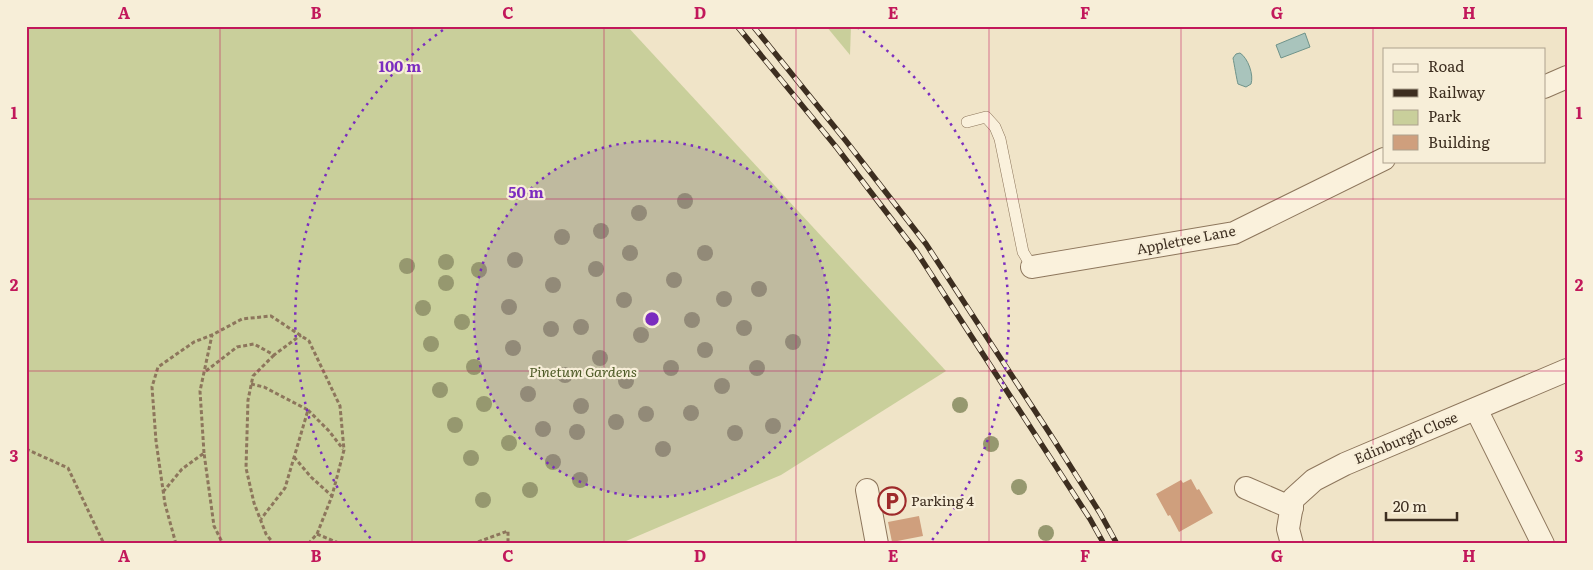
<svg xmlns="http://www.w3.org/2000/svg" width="1593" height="570" font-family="Literata,serif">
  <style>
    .green { fill: #c9cf9b }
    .water { fill: #a9c4bc; stroke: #6f938a }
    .building { fill: #cf9f7d }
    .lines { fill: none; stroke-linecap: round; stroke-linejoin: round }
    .service-casing { stroke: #8d765c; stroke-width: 12 }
    .minor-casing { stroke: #8d765c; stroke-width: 24 }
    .path { stroke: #8d765c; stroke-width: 3; stroke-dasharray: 4 2.5; stroke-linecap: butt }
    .service { stroke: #faf1dc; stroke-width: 11 }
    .minor { stroke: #faf1dc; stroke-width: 22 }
    .rail-casing { stroke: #3d2e20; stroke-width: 5.5 }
    .rail { stroke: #f7eed8; stroke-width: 4; stroke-dasharray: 11; stroke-linecap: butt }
    .tree { fill: #96986f }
    .grid { fill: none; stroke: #c2185b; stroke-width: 1; stroke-opacity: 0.55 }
    .ring { fill: none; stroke: #7b2cbf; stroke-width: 2.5; stroke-dasharray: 2.5 5 }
    .labels { text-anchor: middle; stroke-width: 4.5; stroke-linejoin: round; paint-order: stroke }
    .street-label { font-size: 14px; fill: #3d2e20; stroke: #f7eed8 }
    .park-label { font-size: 14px; font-style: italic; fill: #4d5a26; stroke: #f7eed8 }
    .poi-label { font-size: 14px; fill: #3d2e20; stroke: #f7eed8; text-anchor: start }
    .centre { fill: #7b2cbf; stroke: #f7eed8; stroke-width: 2.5 }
    .ring-label { font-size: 15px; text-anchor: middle; font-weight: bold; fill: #7b2cbf; stroke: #f7eed8; stroke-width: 4.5; stroke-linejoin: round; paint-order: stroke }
    .neatline { fill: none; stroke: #c2185b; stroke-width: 2 }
    .grid-label { font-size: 16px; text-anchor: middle; font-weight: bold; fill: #c2185b }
  </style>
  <rect width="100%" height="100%" fill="#f0e4c8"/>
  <!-- green -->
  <g class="green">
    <path d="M 26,26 L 627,26 L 946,371 L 781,475 L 619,544 L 26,544 Z"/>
    <path d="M 826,26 L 851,26 L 850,55 Z"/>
  </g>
  <!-- water -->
  <g class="water">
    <path d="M 1305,33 L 1310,47 L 1281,58 L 1276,45 Z"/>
    <path d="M 1240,53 C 1248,58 1254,75 1251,84 L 1246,87 L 1238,84 C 1237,81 1234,63 1233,58 L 1236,54 Z"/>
  </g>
  <!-- building -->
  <g class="building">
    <path d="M 1191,479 L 1197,490 L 1199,489 L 1213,513 L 1179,532 L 1170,515 L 1168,516 L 1156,494 L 1181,480 L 1183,483 Z"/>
    <path d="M 919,516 L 923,536 L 892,542 L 888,522 Z"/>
  </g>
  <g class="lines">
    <!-- service casing -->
    <g class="service-casing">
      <path id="service" d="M 967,122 L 986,117 L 995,127 L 1000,139 L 1023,252 L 1032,267"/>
    </g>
    <!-- minor casing -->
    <g class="minor-casing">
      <g id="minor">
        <path d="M 1544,87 L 1567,77"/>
        <path d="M 1032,267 L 1234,233 L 1384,159"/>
        <path d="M 1476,409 L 1543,544"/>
        <path d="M 1246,488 L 1292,508"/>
        <path d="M 867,490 L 877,544"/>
        <path d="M 1292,544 L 1288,529 L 1293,499 L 1314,480 L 1345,464 L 1567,370"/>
      </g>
    </g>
    <!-- path -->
    <g class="path">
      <path d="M 274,355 L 253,376 L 248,400 L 246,468 L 254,503 L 266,534 L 274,544"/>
      <path d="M 206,371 L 237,347 L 254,344 L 274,355 L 301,335"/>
      <path d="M 251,384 L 264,387 L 308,410 L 285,488 L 261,519"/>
      <path d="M 308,410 L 329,431 L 343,449"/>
      <path d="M 26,449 L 68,468 L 104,544"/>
      <path d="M 204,453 L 200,391 L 212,335"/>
      <path d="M 294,457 L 311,477 L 332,496"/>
      <path d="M 163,492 L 182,469 L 204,453 L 214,526 L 223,544"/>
      <path d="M 317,534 L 341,544"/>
      <path d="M 176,544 L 165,504 L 156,441 L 152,387 L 158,367 L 194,342 L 212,335 L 242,319 L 271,316 L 309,341 L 340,406 L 344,450 L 332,496 L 317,534 L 308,544"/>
      <path d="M 472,544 L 508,531 L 508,544"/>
    </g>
    <!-- service -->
    <use href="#service" class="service"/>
    <!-- minor -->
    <use href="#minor" class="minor"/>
    <!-- rail casing -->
    <g class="rail-casing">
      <g id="rail">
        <path d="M 737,26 L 837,148 L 916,251 L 1090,519 L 1104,544"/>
        <path d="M 753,26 L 846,141 L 926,244 L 1052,437 L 1100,513 L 1117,544"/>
      </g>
    </g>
    <!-- rail -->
    <use href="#rail" class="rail"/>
  </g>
  <!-- trees -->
  <g class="tree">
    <circle cx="685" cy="201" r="8"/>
    <circle cx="639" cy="213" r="8"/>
    <circle cx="601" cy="231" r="8"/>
    <circle cx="562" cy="237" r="8"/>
    <circle cx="630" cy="253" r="8"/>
    <circle cx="705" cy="253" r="8"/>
    <circle cx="515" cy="260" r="8"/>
    <circle cx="446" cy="262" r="8"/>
    <circle cx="407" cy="266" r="8"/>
    <circle cx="596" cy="269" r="8"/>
    <circle cx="479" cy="270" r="8"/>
    <circle cx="674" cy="280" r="8"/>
    <circle cx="446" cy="283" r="8"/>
    <circle cx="553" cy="285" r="8"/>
    <circle cx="759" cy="289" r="8"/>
    <circle cx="724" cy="299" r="8"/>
    <circle cx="624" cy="300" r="8"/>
    <circle cx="509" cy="307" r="8"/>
    <circle cx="423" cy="308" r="8"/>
    <circle cx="692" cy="320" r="8"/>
    <circle cx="462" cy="322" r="8"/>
    <circle cx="581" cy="327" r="8"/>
    <circle cx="744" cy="328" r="8"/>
    <circle cx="551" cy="329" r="8"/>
    <circle cx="641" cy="335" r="8"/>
    <circle cx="793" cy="342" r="8"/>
    <circle cx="431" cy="344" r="8"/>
    <circle cx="513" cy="348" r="8"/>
    <circle cx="705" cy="350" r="8"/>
    <circle cx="600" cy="358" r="8"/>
    <circle cx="474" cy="367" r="8"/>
    <circle cx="671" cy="368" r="8"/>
    <circle cx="757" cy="368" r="8"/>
    <circle cx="565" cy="375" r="8"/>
    <circle cx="626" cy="381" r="8"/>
    <circle cx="722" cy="386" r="8"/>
    <circle cx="440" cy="390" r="8"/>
    <circle cx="528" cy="394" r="8"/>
    <circle cx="484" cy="404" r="8"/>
    <circle cx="960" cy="405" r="8"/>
    <circle cx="581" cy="406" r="8"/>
    <circle cx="691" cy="413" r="8"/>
    <circle cx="646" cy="414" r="8"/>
    <circle cx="616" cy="422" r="8"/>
    <circle cx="455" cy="425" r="8"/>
    <circle cx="773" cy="426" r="8"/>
    <circle cx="543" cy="429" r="8"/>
    <circle cx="577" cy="432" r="8"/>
    <circle cx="735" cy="433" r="8"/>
    <circle cx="509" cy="443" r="8"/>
    <circle cx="991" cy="444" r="8"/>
    <circle cx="663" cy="449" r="8"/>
    <circle cx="471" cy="458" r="8"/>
    <circle cx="553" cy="462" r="8"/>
    <circle cx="580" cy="480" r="8"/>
    <circle cx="1019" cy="487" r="8"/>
    <circle cx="530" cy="490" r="8"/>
    <circle cx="483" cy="500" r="8"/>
    <circle cx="1046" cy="533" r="8"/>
  </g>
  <!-- grid -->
  <path class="grid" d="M 220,26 L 220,544M 412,26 L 412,544M 604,26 L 604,544M 796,26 L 796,544M 989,26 L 989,544M 1181,26 L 1181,544M 1373,26 L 1373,544M 26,199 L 1567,199M 26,371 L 1567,371"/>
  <!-- distance rings -->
  <circle cx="652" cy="319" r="178" fill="#7b2cbf" fill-opacity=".12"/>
  <g class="ring">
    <circle cx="652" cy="319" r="178"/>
    <path d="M375 544A357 357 0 0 1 447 27M857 27A357 357 0 0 1 929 544"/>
  </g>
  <!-- icons -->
  <defs>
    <g id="parking-ring" transform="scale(1.4375)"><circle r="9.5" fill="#f7eed8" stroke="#9e2a2b" stroke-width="1.5"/><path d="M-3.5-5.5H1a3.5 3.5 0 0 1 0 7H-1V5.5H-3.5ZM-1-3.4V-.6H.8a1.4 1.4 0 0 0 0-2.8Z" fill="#9e2a2b"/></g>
  </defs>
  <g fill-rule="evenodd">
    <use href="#parking-ring" x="892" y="501"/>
  </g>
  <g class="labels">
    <!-- street labels -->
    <g class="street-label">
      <text transform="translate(1186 240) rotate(-11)" y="5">Appletree Lane</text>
      <text transform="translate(1406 438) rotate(-23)" y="5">Edinburgh Close</text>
    </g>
    <!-- park labels -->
    <g class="park-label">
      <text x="583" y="377">Pinetum Gardens</text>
    </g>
    <!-- poi labels -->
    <g class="poi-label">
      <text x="911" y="506">Parking 4</text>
    </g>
  </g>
  <circle cx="652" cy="319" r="8" class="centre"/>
  <g class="ring-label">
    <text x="400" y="72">100 m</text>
    <text x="526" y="198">50 m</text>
  </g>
  <!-- border -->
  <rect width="1593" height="570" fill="none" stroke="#f7eed8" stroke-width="55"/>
  <!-- legend -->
  <rect x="1383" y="48" width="162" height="115" fill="#f7eed8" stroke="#ada18e"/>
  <rect x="1393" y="64" width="25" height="8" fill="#faf1dc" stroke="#ada18e"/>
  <text x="1428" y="72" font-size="15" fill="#3d2e20">Road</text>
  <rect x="1393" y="89" width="25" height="8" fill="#3d2e20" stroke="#ada18e"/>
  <text x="1428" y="98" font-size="15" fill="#3d2e20">Railway</text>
  <rect x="1393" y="110" width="25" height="15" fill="#c9cf9b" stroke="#ada18e"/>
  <text x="1428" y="122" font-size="15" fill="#3d2e20">Park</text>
  <rect x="1393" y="135" width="25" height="15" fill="#cf9f7d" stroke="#ada18e"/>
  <text x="1428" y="148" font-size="15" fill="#3d2e20">Building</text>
  <!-- scale -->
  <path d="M1386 512v8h71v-8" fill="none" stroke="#3d2e20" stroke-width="2.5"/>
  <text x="1393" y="512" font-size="15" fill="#3d2e20" stroke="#f7eed8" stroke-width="4" paint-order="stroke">20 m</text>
  <rect x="28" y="28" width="1538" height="514" class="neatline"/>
  <g class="grid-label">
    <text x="124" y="19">A</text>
    <text x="316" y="19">B</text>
    <text x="508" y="19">C</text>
    <text x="700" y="19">D</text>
    <text x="893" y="19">E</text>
    <text x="1085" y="19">F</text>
    <text x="1277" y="19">G</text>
    <text x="1469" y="19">H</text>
    <text x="14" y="119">1</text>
    <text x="1579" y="119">1</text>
    <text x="14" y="291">2</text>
    <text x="1579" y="291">2</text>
    <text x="14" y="462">3</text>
    <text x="1579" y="462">3</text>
    <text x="124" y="562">A</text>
    <text x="316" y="562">B</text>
    <text x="508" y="562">C</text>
    <text x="700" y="562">D</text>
    <text x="893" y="562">E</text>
    <text x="1085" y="562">F</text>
    <text x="1277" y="562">G</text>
    <text x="1469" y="562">H</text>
  </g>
</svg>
